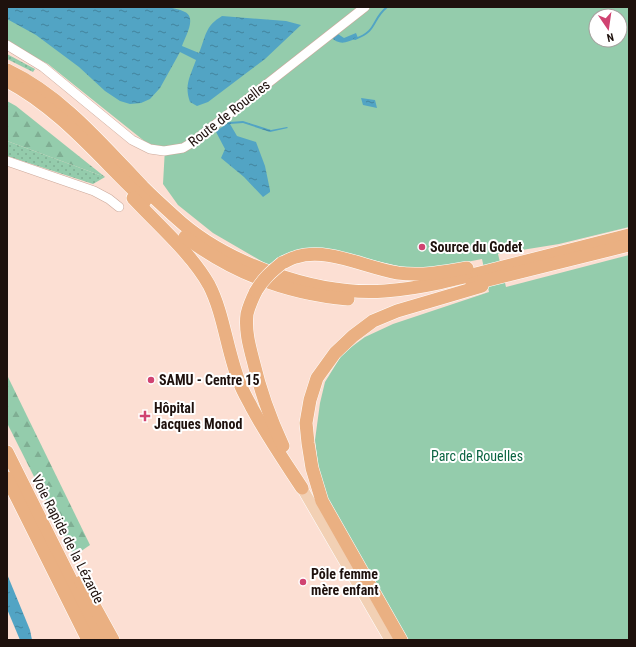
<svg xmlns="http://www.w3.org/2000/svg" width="636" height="647" font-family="'Roboto Condensed',sans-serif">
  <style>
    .grass { fill: url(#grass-dots) }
    .forest { fill: url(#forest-firs) }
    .park { fill: #94ccac; fill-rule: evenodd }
    .water { fill: url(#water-ripples) }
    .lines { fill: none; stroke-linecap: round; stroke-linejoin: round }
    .stream { stroke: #52a4c4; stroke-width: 2 }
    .minor-casing { stroke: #cca99b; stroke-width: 10 }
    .major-casing { stroke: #fff; stroke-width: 12 }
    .highway-casing { stroke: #fff; stroke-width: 14 }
    .minor { stroke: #fff; stroke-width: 9 }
    .major { stroke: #f2d0b4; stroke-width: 11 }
    .highway { stroke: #eab082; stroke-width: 13 }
    .highway-bridge-casing { stroke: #fff; stroke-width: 14; stroke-linecap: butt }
    .highway-bridge { stroke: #eab082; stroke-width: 13 }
    .poi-dot { fill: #d04371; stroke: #fff; stroke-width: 1.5 }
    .labels { text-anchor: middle; stroke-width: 4; stroke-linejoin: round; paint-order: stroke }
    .street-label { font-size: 14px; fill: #1e110d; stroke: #fff }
    .poi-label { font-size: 14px; font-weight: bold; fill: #1e110d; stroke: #fff; text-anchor: start }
    .park-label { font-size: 14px; fill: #0b6542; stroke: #fff }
  </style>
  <defs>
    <pattern id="grass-dots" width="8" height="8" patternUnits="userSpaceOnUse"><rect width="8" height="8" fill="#94ccac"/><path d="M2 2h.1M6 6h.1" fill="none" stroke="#7fae93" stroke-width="1.8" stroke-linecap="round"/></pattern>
    <pattern id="forest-firs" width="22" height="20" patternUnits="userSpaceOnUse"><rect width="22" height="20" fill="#94ccac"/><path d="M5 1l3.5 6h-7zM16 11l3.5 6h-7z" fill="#7fae93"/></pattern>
    <pattern id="water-ripples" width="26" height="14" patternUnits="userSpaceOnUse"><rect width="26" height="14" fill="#52a4c4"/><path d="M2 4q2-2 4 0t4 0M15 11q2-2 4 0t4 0" fill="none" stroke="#43849e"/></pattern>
  </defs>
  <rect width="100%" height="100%" fill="#fcdfd3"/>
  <!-- grass -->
  <g class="grass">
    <path d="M 7,54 L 35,69 L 33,72 L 7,59 Z"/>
    <path d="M 7,141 L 105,177 L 93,184 L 7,156 Z"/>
  </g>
  <!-- forest -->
  <g class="forest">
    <path d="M 7,101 L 16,106 L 105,177 L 7,141 Z"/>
    <path d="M 7,375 L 90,545 L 74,556 L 7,423 Z"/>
  </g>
  <!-- park -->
  <path class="park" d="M 7,7 L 629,7 L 629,227 L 559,244 L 498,254 L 506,287 L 629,255 L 629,640 L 409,640 L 367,572 L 323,489 L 318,464 L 315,440 L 320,403 L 325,382 L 343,353 L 365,337 L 393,324 L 489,292 L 482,259 L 441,267 L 411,269 L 338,252 L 286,254 L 268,265 L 213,233 L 178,205 L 163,184 L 165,148 L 148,144 L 48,64 L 7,42 ZM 596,16 L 620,16 L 620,40 L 596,40 Z"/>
  <!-- water -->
  <g class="water">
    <path d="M 7,7 L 166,7 C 172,8 179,9 185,12 C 197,18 185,37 182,46 L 199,53 C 206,36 205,26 222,16 L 286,21 L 301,25 L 265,59 L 208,102 L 197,106 L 190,102 C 184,85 190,77 196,60 L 180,52 L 160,88 L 150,99 L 141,103 L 130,104 L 120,101 L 105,91 L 79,67 L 36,35 L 7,19 Z"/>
    <path d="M 335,32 L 344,38 L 356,33 L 358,38 C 344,43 341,46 329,36 Z"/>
    <path d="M 361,98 L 375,100 L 377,108 L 363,105 Z"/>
    <path d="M 243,121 L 271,130 L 287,127 L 288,128 L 270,132 L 243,123 L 230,124 L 237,136 L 256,142 L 265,166 L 270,190 L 270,192 L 263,197 L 244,177 L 221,158 L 225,149 L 215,130 L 217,129 L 218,130 L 229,122 Z"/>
    <path d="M 7,574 L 30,630 L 32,640 L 20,640 L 7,609 Z"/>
  </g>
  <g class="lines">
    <!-- stream -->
    <path class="stream" d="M 355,39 C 378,31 371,20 387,7"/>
    <!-- minor casing -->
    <g class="minor-casing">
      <g id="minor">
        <path d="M 7,45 L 43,67 L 132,140 L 150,149 L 164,151 L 183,148 L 193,142 L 365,7"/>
        <path d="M 7,161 L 94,191 L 109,199 L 119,207"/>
      </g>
    </g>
    <!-- major casing -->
    <g class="major-casing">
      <path id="major" d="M 302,488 L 390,640"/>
    </g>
    <!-- highway casing -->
    <g class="highway-casing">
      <g id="highway">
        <path d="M 7,70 C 62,96 102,144 143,187 C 153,197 163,206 174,216 C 224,263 316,296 385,291 C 424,288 461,278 499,268 C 542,257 586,246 629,235"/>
        <path d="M 7,81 C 62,110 101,160 145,201"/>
        <path d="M 133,198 C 157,224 192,254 209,285 C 224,314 227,352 240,384 C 243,392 248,400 252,408 C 267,436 285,462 302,488"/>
        <path d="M 185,237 C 233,273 288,294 348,299"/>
        <path d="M 282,263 C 287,261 291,258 296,257 C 328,247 366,268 398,273 C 421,276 445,272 467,268"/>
        <path d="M 472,284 L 629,245"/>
        <path d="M 256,291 C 252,299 249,306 247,314 C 245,330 249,345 253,360 C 260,390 270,418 283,446"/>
        <path d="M 7,452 L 101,640"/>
        <path d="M 7,478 L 88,640"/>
        <path d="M 81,582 L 113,640"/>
        <path d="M 401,640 L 322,501 L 312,468 L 308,443 L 306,423 L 310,400 L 317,378 L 335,353 L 353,336 L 373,321 L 397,311 L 482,286"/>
      </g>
    </g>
    <!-- minor -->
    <use href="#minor" class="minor"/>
    <!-- major -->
    <use href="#major" class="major"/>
    <!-- highway -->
    <use href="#highway" class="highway"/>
    <!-- highway-bridge casing -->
    <g class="highway-bridge-casing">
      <path id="highway-bridge" d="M 256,291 C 263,279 271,272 282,263"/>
    </g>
    <!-- highway-bridge -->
    <use href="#highway-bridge" class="highway-bridge"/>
  </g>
  <!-- markers -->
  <g class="poi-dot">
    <circle cx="422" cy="247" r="4"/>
    <circle cx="151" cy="380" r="4"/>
    <path d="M143 410h4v4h4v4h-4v4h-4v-4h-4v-4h4z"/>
    <circle cx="303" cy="582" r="4"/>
  </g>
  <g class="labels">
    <!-- street labels -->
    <g class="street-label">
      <text transform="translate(229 113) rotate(-38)" y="5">Route de Rouelles</text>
      <text transform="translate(68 539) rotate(63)" y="5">Voie Rapide de la Lézarde</text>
    </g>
    <!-- poi labels -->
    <g class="poi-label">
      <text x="430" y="252">Source du Godet</text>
      <text x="159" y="385">SAMU - Centre 15</text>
      <text x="154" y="413">Hôpital<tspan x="154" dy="16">Jacques Monod</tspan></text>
      <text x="311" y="579">Pôle femme<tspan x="311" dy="16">mère enfant</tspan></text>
    </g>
    <!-- park labels -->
    <g class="park-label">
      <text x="477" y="461">Parc de Rouelles</text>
    </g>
  </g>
  <!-- border -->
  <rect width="636" height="647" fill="none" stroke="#1e110d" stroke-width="16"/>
  <!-- north arrow -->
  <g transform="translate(608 28) rotate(167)"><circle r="19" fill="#ffffff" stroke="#a5a09e"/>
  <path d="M0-3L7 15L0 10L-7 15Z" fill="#d04371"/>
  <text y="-6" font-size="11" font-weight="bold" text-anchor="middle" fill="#1e110d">N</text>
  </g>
</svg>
